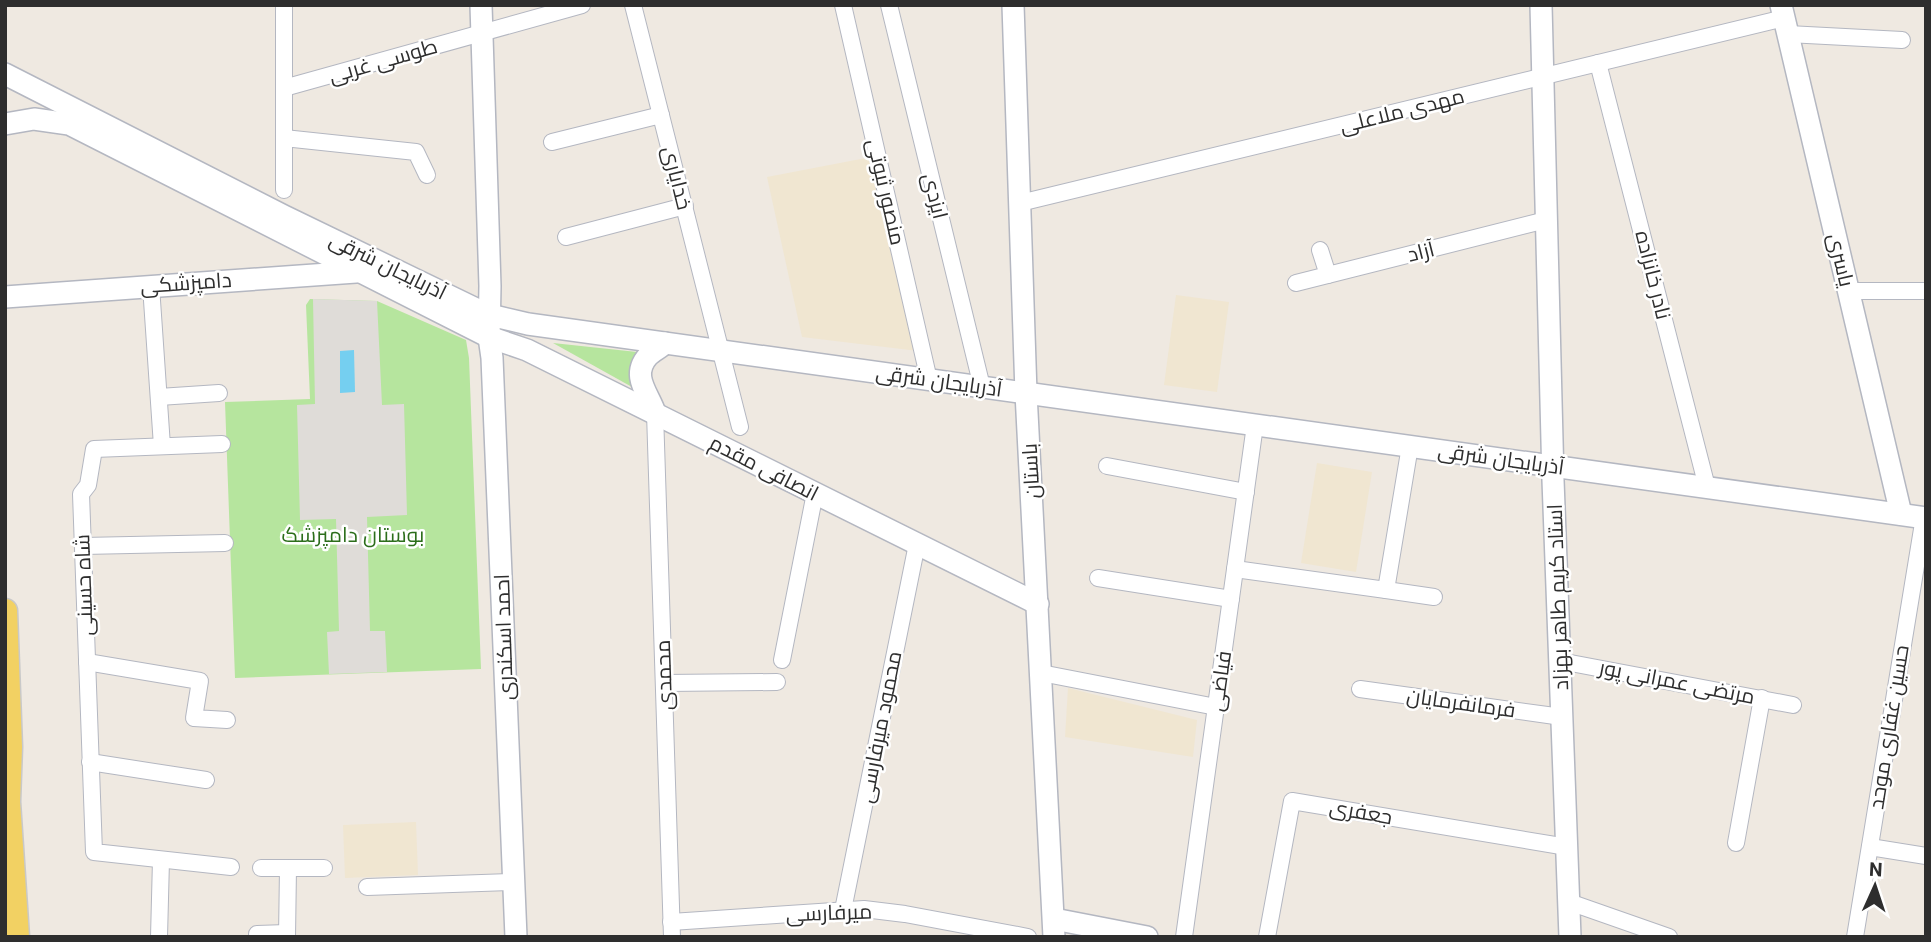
<svg xmlns="http://www.w3.org/2000/svg" width="1931" height="942" font-family="Roboto,Cairo,sans-serif">
  <style>
    .education { fill: #f0e6d1 }
    .green { fill: #b6e59e }
    .plaza { fill: #dfdcd8 }
    .water { fill: #75cff0 }
    .lines { fill: none; stroke-linecap: round; stroke-linejoin: round }
    .street-casing { stroke: #b4b7c1; stroke-width: 18 }
    .secondary-casing { stroke: #b4b7c1; stroke-width: 24 }
    .primary-casing { stroke: #c9c9c9; stroke-width: 27 }
    .street { stroke: #fff; stroke-width: 16 }
    .secondary { stroke: #fff; stroke-width: 21 }
    .primary { stroke: #f2d163; stroke-width: 24 }
    .labels { text-anchor: middle; stroke-width: 5; stroke-linejoin: round; paint-order: stroke }
    .street-label { font-size: 21px; fill: #2e2e2e; stroke: #fff }
    .park-label { font-size: 21px; fill: #2c6e1b; stroke: #fff }
  </style>
  <rect width="100%" height="100%" fill="#efe9e1"/>
  <!-- education -->
  <g class="education">
    <path d="M 871,157 L 918,351 L 802,337 L 767,177 Z"/>
    <path d="M 1176,295 L 1229,302 L 1217,392 L 1164,385 Z"/>
    <path d="M 1317,463 L 1372,472 L 1356,572 L 1301,563 Z"/>
    <path d="M 1068,688 L 1197,720 L 1193,757 L 1065,737 Z"/>
    <path d="M 416,822 L 418,875 L 345,878 L 343,825 Z"/>
  </g>
  <!-- green -->
  <g class="green">
    <path d="M 310,299 L 377,301 L 466,340 L 469,358 L 481,669 L 235,678 L 225,402 L 310,399 L 306,305 Z"/>
    <path d="M 553,343 L 637,352 L 632,387 Z"/>
  </g>
  <!-- plaza -->
  <path class="plaza" d="M 313,299 L 377,301 L 382,405 L 404,404 L 407,515 L 367,517 L 370,631 L 385,631 L 387,672 L 329,674 L 327,632 L 339,631 L 336,519 L 300,520 L 297,405 L 315,404 Z"/>
  <!-- water -->
  <path class="water" d="M 354,350 L 355,392 L 340,393 L 340,351 Z"/>
  <g class="lines">
    <!-- street casing -->
    <g class="street-casing">
      <g id="street">
        <path d="M 284,5 L 284,190"/>
        <path d="M 633,5 L 740,427"/>
        <path d="M 843,5 L 929,380"/>
        <path d="M 889,5 L 982,387"/>
        <path d="M 1788,34 L 1902,40"/>
        <path d="M 1598,63 L 1707,487"/>
        <path d="M 284,88 L 582,5"/>
        <path d="M 284,138 L 416,152 L 427,175"/>
        <path d="M 552,142 L 661,115"/>
        <path d="M 1020,203 L 1784,18"/>
        <path d="M 566,237 L 685,206"/>
        <path d="M 1320,250 L 1328,275"/>
        <path d="M 1296,283 L 1546,220"/>
        <path d="M 151,286 L 162,446"/>
        <path d="M 1849,291 L 1926,291"/>
        <path d="M 159,397 L 219,393"/>
        <path d="M 655,413 L 672,937"/>
        <path d="M 222,444 L 94,449 L 88,485 L 81,494 L 94,852 L 231,867"/>
        <path d="M 1107,466 L 1246,492"/>
        <path d="M 83,546 L 225,543"/>
        <path d="M 1235,569 L 1386,590 L 1410,446"/>
        <path d="M 1098,578 L 1231,599"/>
        <path d="M 1386,590 L 1434,597"/>
        <path d="M 782,660 L 815,493"/>
        <path d="M 1560,661 L 1793,705"/>
        <path d="M 87,662 L 200,681 L 194,718 L 227,720"/>
        <path d="M 1041,673 L 1216,707"/>
        <path d="M 664,683 L 777,682"/>
        <path d="M 1360,689 L 1562,717"/>
        <path d="M 90,762 L 206,780"/>
        <path d="M 1736,843 L 1762,698"/>
        <path d="M 1870,847 L 1926,856"/>
        <path d="M 261,868 L 324,868"/>
        <path d="M 367,887 L 513,882"/>
        <path d="M 1569,902 L 1669,937"/>
        <path d="M 843,910 L 917,544"/>
        <path d="M 671,922 L 864,909 L 905,914 L 1028,937"/>
        <path d="M 257,934 L 287,933"/>
        <path d="M 159,937 L 161,860"/>
        <path d="M 287,937 L 288,868"/>
        <path d="M 1184,937 L 1255,425"/>
        <path d="M 1267,937 L 1292,801 L 1567,847"/>
        <path d="M 1855,937 L 1924,517"/>
      </g>
    </g>
    <!-- secondary casing -->
    <g class="secondary-casing">
      <g id="secondary">
        <path d="M 481,5 L 490,286 L 489,337 L 492,358 L 516,937"/>
        <path d="M 1013,5 L 1026,393 L 1054,937"/>
        <path d="M 1541,5 L 1553,480 L 1570,937"/>
        <path d="M 1781,5 L 1901,514"/>
        <path d="M 5,74 L 284,216 L 476,309 L 490,315 L 528,324 L 1926,518"/>
        <path d="M 5,124 L 34,119 L 69,124 L 489,337 L 527,350 L 1038,604"/>
        <path d="M 5,297 L 356,272"/>
        <path d="M 655,413 C 649,394 630,376 648,356 C 653,351 660,348 665,343"/>
        <path d="M 1054,919 L 1147,937"/>
      </g>
    </g>
    <!-- primary casing -->
    <g class="primary-casing">
      <path id="primary" d="M 5,611 L 10,747 L 8,802 L 17,937"/>
    </g>
    <!-- street -->
    <use href="#street" class="street"/>
    <!-- secondary -->
    <use href="#secondary" class="secondary"/>
    <!-- primary -->
    <use href="#primary" class="primary"/>
  </g>
  <g class="labels">
    <!-- street labels -->
    <g class="street-label">
      <text transform="translate(383 61) rotate(-16)" y="7">طوسی غربی</text>
      <text transform="translate(1402 111) rotate(-14)" y="7">مهدی ملاعلی</text>
      <text transform="translate(677 178) rotate(76)" y="7">خدایاری</text>
      <text transform="translate(886 192) rotate(77)" y="7">منصور ثبوتی</text>
      <text transform="translate(935 196) rotate(76)" y="7">ایزدی</text>
      <text transform="translate(1421 252) rotate(-14)" y="7">آزاد</text>
      <text transform="translate(1841 260) rotate(77)" y="7">یاسری</text>
      <text transform="translate(388 266) rotate(26)" y="7">آذربایجان شرقی</text>
      <text transform="translate(1653 275) rotate(76)" y="7">نادر خانزاده</text>
      <text transform="translate(186 283) rotate(-4)" y="7">دامپزشکی</text>
      <text transform="translate(939 381) rotate(8)" y="7">آذربایجان شرقی</text>
      <text transform="translate(1501 459) rotate(8)" y="7">آذربایجان شرقی</text>
      <text transform="translate(764 468) rotate(27)" y="7">انصافی مقدم</text>
      <text transform="translate(1031 471) rotate(-93)" y="7">باستان</text>
      <text transform="translate(84 585) rotate(-92)" y="7">شاه حسینی</text>
      <text transform="translate(1558 597) rotate(-92)" y="7">استاد کریم طاهر بهزاد</text>
      <text transform="translate(504 637) rotate(-92)" y="7">احمد اسکندری</text>
      <text transform="translate(664 675) rotate(-92)" y="7">محمدی</text>
      <text transform="translate(1220 681) rotate(-82)" y="7">فیاضی</text>
      <text transform="translate(1677 682) rotate(11)" y="7">مرتضی عمرانی پور</text>
      <text transform="translate(1461 703) rotate(8)" y="7">فرمانفرمایان</text>
      <text transform="translate(880 727) rotate(-79)" y="7">محمود میرفارسی</text>
      <text transform="translate(1889 727) rotate(-81)" y="7">حسین غفاری موحد</text>
      <text transform="translate(1361 812) rotate(10)" y="7">جعفری</text>
      <text transform="translate(829 913) rotate(-2)" y="7">میرفارسی</text>
    </g>
    <!-- park labels -->
    <g class="park-label">
      <text x="353" y="542">بوستان دامپزشک</text>
    </g>
  </g>
  <!-- border -->
  <rect width="1931" height="942" fill="none" stroke="#2e2e2e" stroke-width="14"/>
  <!-- north arrow -->
  <g transform="translate(1875 886) rotate(3)" stroke="#ffffff" stroke-width="5" paint-order="stroke">
  <path d="M0-5L12 26L0 18L-12 26Z" fill="#2e2e2e"/>
  <text y="-10" font-size="19" font-weight="bold" text-anchor="middle" fill="#2e2e2e">N</text>
  </g>
</svg>
